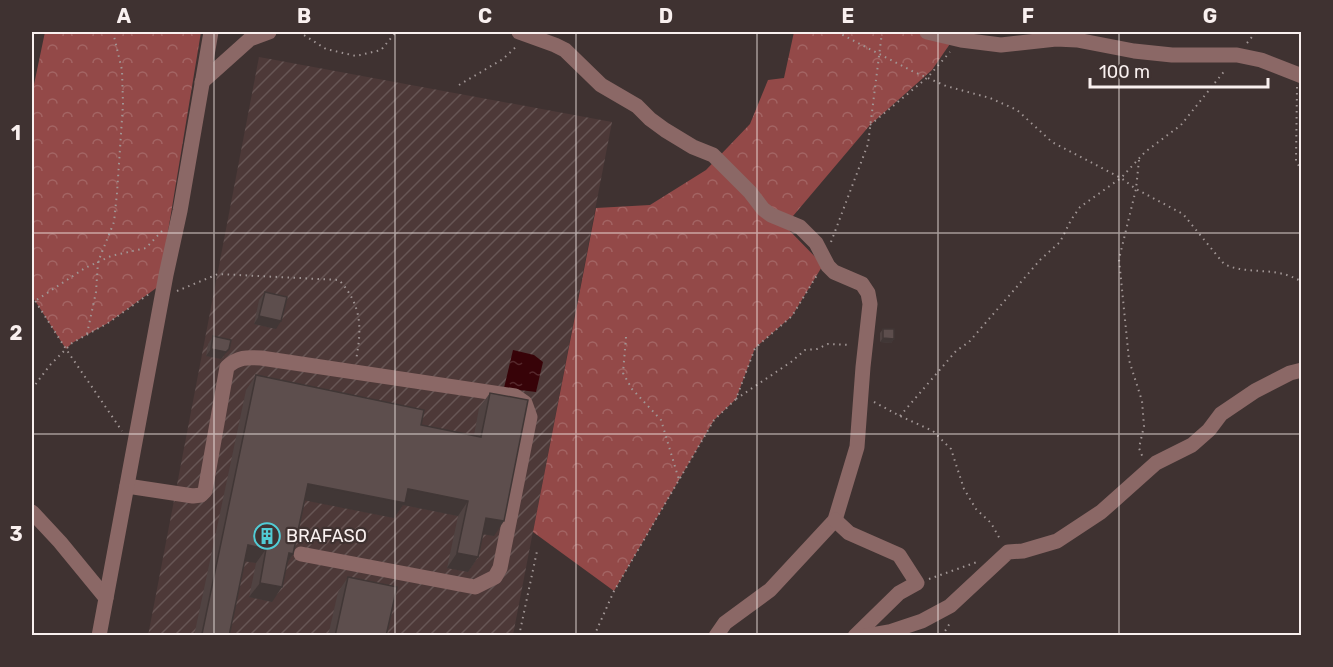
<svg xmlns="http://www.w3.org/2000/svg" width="1333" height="667" font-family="Rubik,sans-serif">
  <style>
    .industrial { fill: url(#industrial-furrows) }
    .forest { fill: url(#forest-crowns) }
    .water { fill: url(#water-ripples) }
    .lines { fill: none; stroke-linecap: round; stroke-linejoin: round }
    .path { stroke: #a19695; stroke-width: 2; stroke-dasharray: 1.5 4.5; stroke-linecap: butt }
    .minor { stroke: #8b6866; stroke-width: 15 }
    .wall { fill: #504342 }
    .shaded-wall { fill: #413736 }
    .building { fill: #5d4e4d; stroke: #413736; stroke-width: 1.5 }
    .grid { fill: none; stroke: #f9f0ef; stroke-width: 1.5; stroke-opacity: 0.55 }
    .labels { text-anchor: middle; stroke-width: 4.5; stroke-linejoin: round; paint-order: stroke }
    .poi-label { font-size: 18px; fill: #f9f0ef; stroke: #3f3231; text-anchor: start }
    .neatline { fill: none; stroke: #f9f0ef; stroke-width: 2 }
    .grid-label { font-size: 20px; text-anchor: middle; font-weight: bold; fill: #f9f0ef }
  </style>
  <defs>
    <pattern id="industrial-furrows" width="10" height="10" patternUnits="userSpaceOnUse" patternTransform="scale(1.5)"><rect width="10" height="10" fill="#4d3938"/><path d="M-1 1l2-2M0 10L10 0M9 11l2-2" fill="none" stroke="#675655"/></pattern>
    <pattern id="forest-crowns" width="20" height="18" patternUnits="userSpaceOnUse" patternTransform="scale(1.5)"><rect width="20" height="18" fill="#934948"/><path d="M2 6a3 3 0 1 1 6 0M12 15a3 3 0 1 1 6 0" fill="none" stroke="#a36463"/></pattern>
    <pattern id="water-ripples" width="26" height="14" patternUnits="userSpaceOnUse" patternTransform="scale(1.5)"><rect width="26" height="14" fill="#370308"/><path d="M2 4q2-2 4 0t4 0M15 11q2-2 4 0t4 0" fill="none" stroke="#55282c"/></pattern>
  </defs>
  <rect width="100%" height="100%" fill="#3f3231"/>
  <!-- industrial -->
  <path class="industrial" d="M 259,57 L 612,122 L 513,635 L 148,636 Z"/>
  <!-- forest -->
  <g class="forest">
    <path d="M 45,32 L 201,32 L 159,286 L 108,323 L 72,343 L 66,349 L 32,296 L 32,94 Z"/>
    <path d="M 794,32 L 942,32 L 956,35 L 932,70 L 870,125 L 793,216 L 788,229 L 823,265 L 792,316 L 755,348 L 736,399 L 714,420 L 614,591 L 533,532 L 596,208 L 650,205 L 706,170 L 750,124 L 768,80 L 784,78 Z"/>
  </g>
  <!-- water -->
  <path class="water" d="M 513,350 L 534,355 L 543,362 L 536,392 L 504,388 Z"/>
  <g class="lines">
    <!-- path -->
    <g class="path">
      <path d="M 299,32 L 326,49 L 356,56 L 381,50 L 396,32"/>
      <path d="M 837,32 L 912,71 L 946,86 L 990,98 L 1017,110 L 1052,142 L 1121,178 L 1136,189 L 1183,214 L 1224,264 C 1249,276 1275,265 1302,282"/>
      <path d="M 1247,43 L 1256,32"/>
      <path d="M 459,85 L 503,59 L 518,45"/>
      <path d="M 1297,87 L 1296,161 L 1302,171"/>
      <path d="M 870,125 L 928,77 L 950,52"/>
      <path d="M 1139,160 L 1136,189 L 1119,259 L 1129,360 L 1142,401 L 1144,426 L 1139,448 L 1143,458"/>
      <path d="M 831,242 L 868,144 L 882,32"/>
      <path d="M 177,291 L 218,274 L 339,280 C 362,305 362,328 356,360"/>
      <path d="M 32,296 L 66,349 L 122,431"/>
      <path d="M 32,303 L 85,268 L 111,256 L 146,248 L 162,231"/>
      <path d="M 87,334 L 96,292 L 98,262 L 114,222 L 117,193 L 123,104 L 122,70 L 113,32"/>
      <path d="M 626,337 L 623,373 L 632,389 L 661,420 L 679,480"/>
      <path d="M 32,389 L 50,365 L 72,343 L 108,323 L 149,294"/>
      <path d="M 736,399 L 791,362 L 805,350 L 817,349 L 828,344 L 851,345"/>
      <path d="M 874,402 L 900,416 L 933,431 L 951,449 L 964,489 L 976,509 L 991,523 L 1001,541"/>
      <path d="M 900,416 L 956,351 L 969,342 L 1040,260 L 1060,242 L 1071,220 L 1080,207 L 1121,178 L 1145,152 L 1181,125 L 1226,69"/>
      <path d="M 929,579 L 977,562"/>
      <path d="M 519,636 L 537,551"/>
      <path d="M 594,636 L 614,591 L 714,420 L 736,399 L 755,348 L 792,316 L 817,275"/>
      <path d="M 942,636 L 950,623"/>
    </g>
    <!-- minor -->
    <g class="minor">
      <path d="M 519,32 L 555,45 L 565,50 L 601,85 L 637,106 L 650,119 L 665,130 L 693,147 L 713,155 L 750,192 L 763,209 L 771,215 L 800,227 L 816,243 L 828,266 L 834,272 L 862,284 L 868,293 L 870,304 L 863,367 L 857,447 L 835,520 L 770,590 L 725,623 L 716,636"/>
      <path d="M 927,32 L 961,40 L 1001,45 L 1056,39 L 1077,40 L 1134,51 L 1172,55 L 1237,55 L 1261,60 L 1302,76"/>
      <path d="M 202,82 L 250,39 L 269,32"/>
      <path d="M 127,486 L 193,496 L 201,495 L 205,491 L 227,367 C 238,357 247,357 261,358 L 515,396 L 525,403 L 530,417 L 500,568 L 495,577 L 475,587 L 301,554"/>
      <path d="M 32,512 L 60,542 L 106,598"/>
      <path d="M 835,520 L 849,533 L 899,555 L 917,583 L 899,593 L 855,636"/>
      <path d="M 99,636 L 166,275 L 180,211 L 211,32"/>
      <path d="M 866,636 L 889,632 L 922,621 L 950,606 L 1008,552 L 1023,551 L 1057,541 L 1101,512 L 1156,463 L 1192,445 L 1209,430 L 1221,414 L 1255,391 L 1290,373 L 1302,370"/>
    </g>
  </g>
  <!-- wall -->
  <g class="wall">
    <path d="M 265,292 L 276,329 L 254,324 L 259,300 Z"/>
    <path d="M 883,329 L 894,339 L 891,343 L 880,342 L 880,333 Z"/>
    <path d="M 213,336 L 224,357 L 221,359 L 206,356 L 208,344 Z"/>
    <path d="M 256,375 L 421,425 L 474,435 L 479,408 L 490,393 L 494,536 L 483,534 L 478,557 L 468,572 L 447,568 L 458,516 L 403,505 L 394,518 L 305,500 L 293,554 L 287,563 L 272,602 L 249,597 L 256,563 L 244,561 L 229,636 L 194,636 L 246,390 Z"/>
    <path d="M 348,577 L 386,636 L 328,636 L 338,592 Z"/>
  </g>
  <!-- shaded-wall -->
  <g class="shaded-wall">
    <path d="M 259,316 L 281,321 L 276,329 L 254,324 Z"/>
    <path d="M 883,338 L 894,339 L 891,343 L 880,342 Z"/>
    <path d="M 211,349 L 229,349 L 221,359 L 206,356 Z"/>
    <path d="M 308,484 L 408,489 L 468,501 L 458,516 L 403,505 L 394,518 L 298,499 Z"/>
    <path d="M 486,518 L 504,521 L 494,536 L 476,533 Z"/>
    <path d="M 248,545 L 266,549 L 256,563 L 237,560 Z"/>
    <path d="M 289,553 L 293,554 L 283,569 Z"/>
    <path d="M 457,553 L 478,557 L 468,572 L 447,568 Z"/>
    <path d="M 260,583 L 282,587 L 272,602 L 249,597 Z"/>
  </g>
  <!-- building -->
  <g class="building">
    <path d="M 265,292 L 287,297 L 281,321 L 259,316 Z"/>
    <path d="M 883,329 L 894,329 L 894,339 L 883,338 Z"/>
    <path d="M 213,336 L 231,340 L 229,349 L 226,352 L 211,349 Z"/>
    <path d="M 256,375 L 424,410 L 421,425 L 481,437 L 490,393 L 528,400 L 504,521 L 486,518 L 478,557 L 457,553 L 468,501 L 408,489 L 405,503 L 308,484 L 293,554 L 289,553 L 282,587 L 260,583 L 266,549 L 248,545 L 229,636 L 209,636 L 202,634 Z"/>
    <path d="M 348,577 L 397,587 L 386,636 L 335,636 Z"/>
  </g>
  <!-- grid -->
  <path class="grid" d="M 214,32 L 214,636M 395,32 L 395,636M 576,32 L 576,636M 757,32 L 757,636M 938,32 L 938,636M 1119,32 L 1119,636M 32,233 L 1302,233M 32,434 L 1302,434"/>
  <!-- icons -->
  <defs>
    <g id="building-ring" transform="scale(1.35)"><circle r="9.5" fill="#3f3231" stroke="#51ccd5" stroke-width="1.5"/><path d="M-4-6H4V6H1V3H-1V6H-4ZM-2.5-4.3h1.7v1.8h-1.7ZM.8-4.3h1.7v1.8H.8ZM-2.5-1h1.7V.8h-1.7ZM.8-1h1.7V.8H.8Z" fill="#51ccd5"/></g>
  </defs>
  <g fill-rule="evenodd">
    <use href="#building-ring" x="267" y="536"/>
  </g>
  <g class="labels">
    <!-- poi labels -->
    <g class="poi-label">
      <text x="286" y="542">BRAFASO</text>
    </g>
  </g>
  <!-- border -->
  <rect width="1333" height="667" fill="none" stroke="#3f3231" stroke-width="66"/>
  <!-- scale -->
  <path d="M1090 78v9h178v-9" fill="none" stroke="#f9f0ef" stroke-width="3"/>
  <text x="1099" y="78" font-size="18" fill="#f9f0ef" stroke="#3f3231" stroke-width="4.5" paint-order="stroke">100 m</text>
  <rect x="33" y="33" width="1267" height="601" class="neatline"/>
  <g class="grid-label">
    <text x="124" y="23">A</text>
    <text x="304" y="23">B</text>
    <text x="485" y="23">C</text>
    <text x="666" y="23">D</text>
    <text x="848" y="23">E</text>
    <text x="1028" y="23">F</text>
    <text x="1210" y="23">G</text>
    <text x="16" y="140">1</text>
    <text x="16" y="340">2</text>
    <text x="16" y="541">3</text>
  </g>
</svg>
